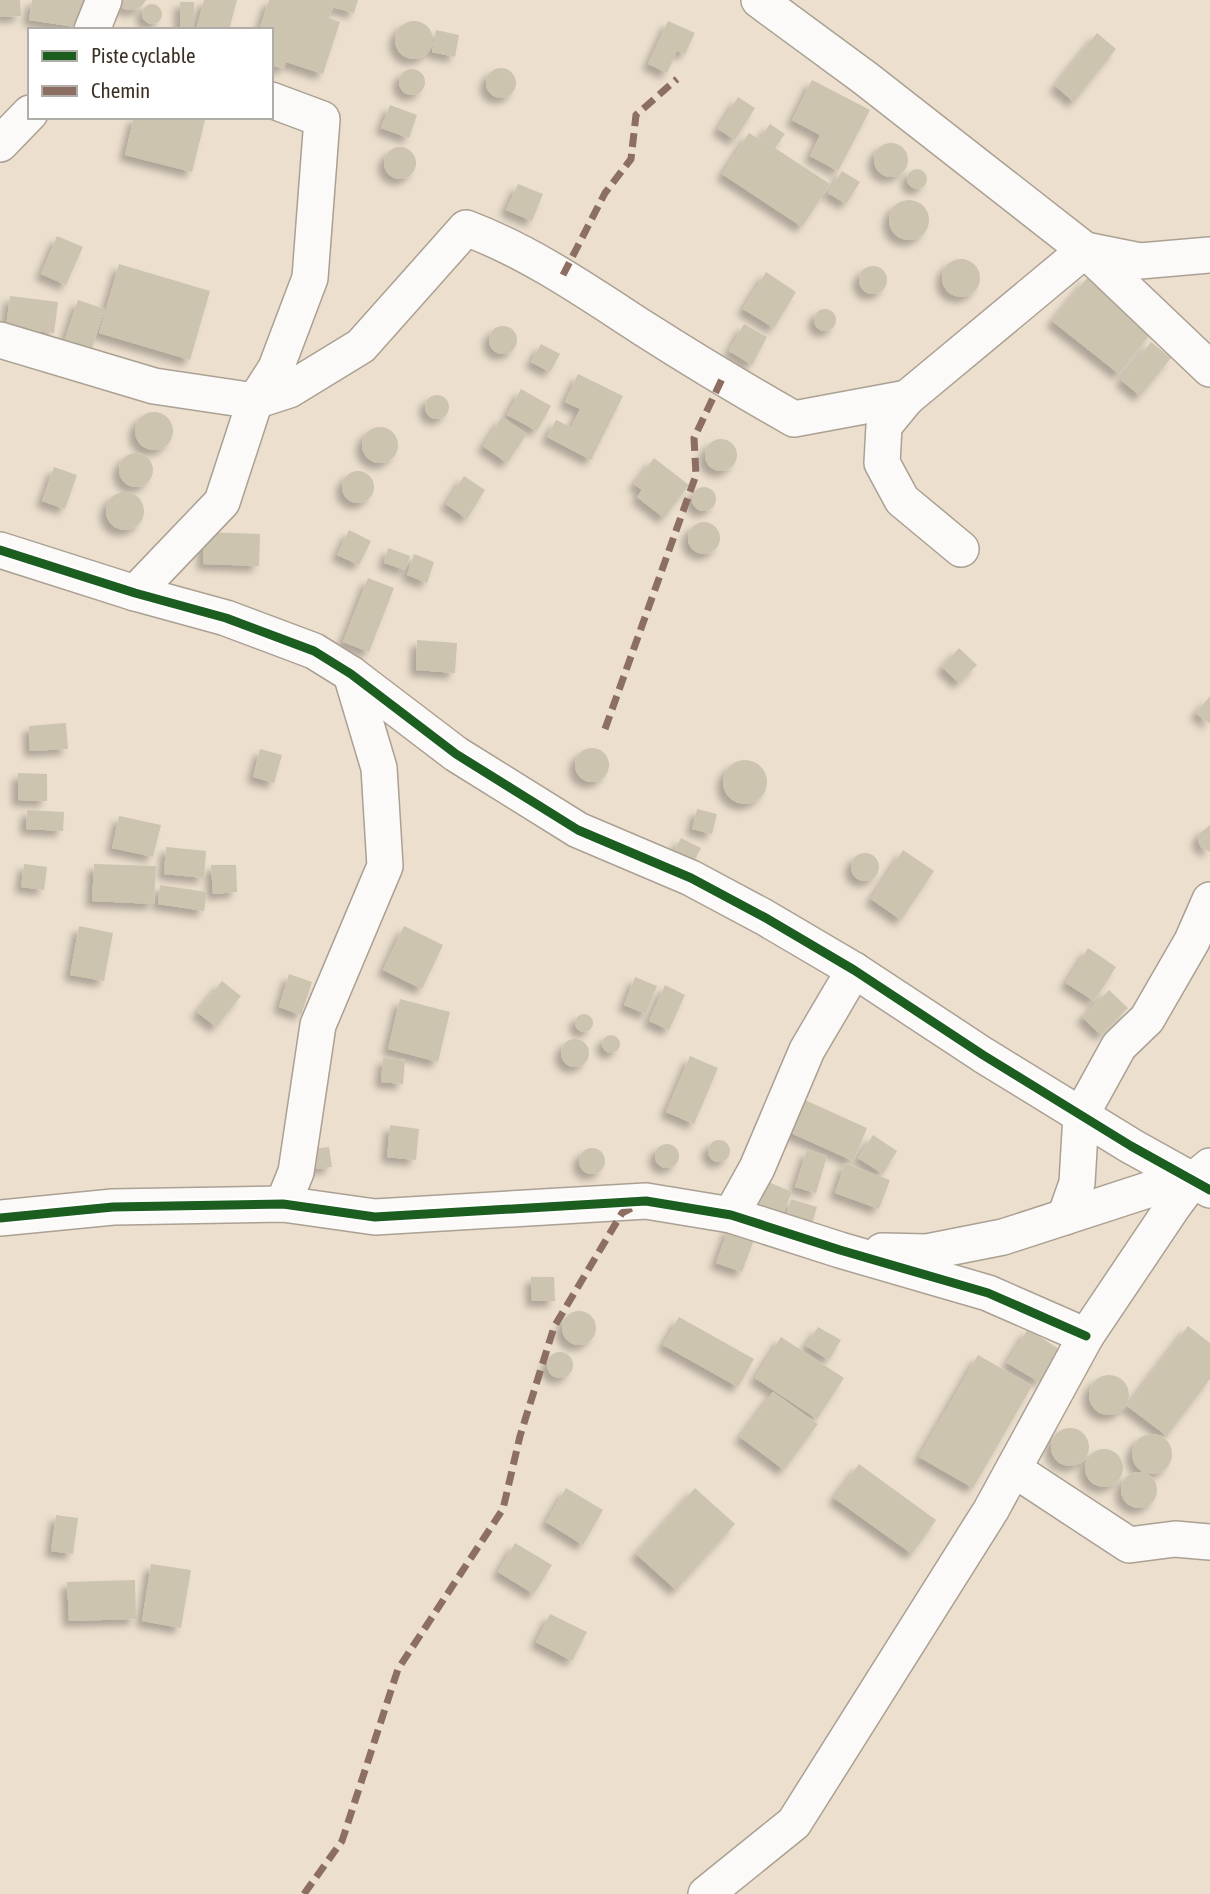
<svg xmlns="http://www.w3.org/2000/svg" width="1210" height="1894" font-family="'Asap Condensed',sans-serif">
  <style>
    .building { fill: #ccc4af; filter: url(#shadow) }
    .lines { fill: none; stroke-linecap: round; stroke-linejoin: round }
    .minor-casing { stroke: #aaa093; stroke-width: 38 }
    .minor { stroke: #fcfaf8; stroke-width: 35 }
    .quiet { stroke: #8d6e63; stroke-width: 7; stroke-dasharray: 14 7; stroke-linecap: butt }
    .cycleway-casing { stroke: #fff; stroke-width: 13 }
    .cycleway { stroke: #1b5e20; stroke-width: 9 }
  </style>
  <defs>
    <filter id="shadow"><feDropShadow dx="-6" dy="6" stdDeviation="3.5" flood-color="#0004"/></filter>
  </defs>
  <rect width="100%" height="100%" fill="#ecdfce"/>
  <!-- building -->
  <g class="building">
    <path d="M 0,0 L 20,0 L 21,16 L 0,17 Z"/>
    <path d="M 32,0 L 86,0 L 82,28 L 29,20 Z"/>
    <path d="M 117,0 L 146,0 L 142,6 L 135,10 L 128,10 L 121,7 Z"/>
    <path d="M 204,0 L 237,0 L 229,30 L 196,30 Z"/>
    <path d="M 269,0 L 358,0 L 354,13 L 333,7 L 329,18 L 340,22 L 323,74 L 286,62 L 284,69 L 271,65 L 271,30 L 259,30 Z"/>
    <rect x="180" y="2" width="14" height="26"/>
    <circle cx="152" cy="14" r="10"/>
    <path d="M 668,21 L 695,33 L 685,54 L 677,51 L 667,73 L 648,64 Z"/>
    <circle cx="414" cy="40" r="19"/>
    <path d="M 436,30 L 459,35 L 455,57 L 432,52 Z"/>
    <path d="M 1097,33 L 1116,49 L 1074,102 L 1055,86 Z"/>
    <circle cx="501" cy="83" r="15"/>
    <circle cx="412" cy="82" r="13"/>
    <path d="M 812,80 L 870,110 L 838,171 L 810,156 L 820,135 L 792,120 Z"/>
    <path d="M 738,97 L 755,108 L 735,140 L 718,129 Z"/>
    <path d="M 390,105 L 417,115 L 409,138 L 381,128 Z"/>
    <path d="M 134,117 L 193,117 L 205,120 L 192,172 L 125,155 Z"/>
    <path d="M 770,124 L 785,134 L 775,148 L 830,184 L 802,227 L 722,174 L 749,133 L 759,139 Z"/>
    <circle cx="891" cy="160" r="17"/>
    <circle cx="400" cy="163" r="16"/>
    <circle cx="917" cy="179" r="10"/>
    <path d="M 842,171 L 860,182 L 846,204 L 828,193 Z"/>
    <path d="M 518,184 L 543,194 L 532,221 L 506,210 Z"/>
    <circle cx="909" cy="220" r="20"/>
    <path d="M 57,236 L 83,247 L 66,285 L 41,274 Z"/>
    <circle cx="961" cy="278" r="19"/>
    <path d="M 119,264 L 210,291 L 190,360 L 99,333 Z"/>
    <circle cx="873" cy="280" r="14"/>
    <path d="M 766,272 L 796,292 L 774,328 L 743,309 Z"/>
    <path d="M 1087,278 L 1153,330 L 1119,374 L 1052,321 Z"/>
    <path d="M 10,296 L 58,302 L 54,333 L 6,328 Z"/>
    <path d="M 78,300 L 105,309 L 91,351 L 64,342 Z"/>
    <circle cx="825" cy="320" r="11"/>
    <path d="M 744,324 L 767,337 L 752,365 L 729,351 Z"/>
    <circle cx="503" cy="340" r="14"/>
    <path d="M 1151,342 L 1171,358 L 1140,396 L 1121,380 Z"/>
    <path d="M 541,344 L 560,354 L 550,372 L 531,362 Z"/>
    <path d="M 578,374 L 623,396 L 591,460 L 547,437 L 556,420 L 571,427 L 580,409 L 565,402 Z"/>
    <path d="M 521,389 L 551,406 L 537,431 L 507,415 Z"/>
    <circle cx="437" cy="407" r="12"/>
    <circle cx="154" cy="431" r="19"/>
    <path d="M 502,417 L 527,434 L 507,463 L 483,446 Z"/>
    <circle cx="380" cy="445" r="18"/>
    <circle cx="721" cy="455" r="16"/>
    <circle cx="136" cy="470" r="17"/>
    <path d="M 654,458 L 689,485 L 664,518 L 637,497 L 642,490 L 634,484 Z"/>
    <path d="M 54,467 L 77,475 L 65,509 L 42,501 Z"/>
    <circle cx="358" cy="487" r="16"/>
    <path d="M 464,476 L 485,490 L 467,519 L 446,504 Z"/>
    <circle cx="704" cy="499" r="12"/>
    <circle cx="125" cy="511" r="19"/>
    <circle cx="704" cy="538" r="16"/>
    <path d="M 349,530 L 371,541 L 359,565 L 337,555 Z"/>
    <path d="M 204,532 L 260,534 L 259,566 L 203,564 Z"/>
    <path d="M 388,548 L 410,556 L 405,570 L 384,563 Z"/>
    <path d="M 414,554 L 434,562 L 427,583 L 407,575 Z"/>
    <path d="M 368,578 L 394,588 L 369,652 L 343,642 Z"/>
    <path d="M 417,640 L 457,643 L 455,673 L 416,670 Z"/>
    <path d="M 959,648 L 977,665 L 959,683 L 942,667 Z"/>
    <path d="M 1210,696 L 1210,724 L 1196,713 Z"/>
    <path d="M 66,723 L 68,749 L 30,751 L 29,726 Z"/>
    <circle cx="592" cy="765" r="17"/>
    <path d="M 260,749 L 282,755 L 274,783 L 253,777 Z"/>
    <circle cx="745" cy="782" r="22"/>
    <path d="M 18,773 L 47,774 L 47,801 L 18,800 Z"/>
    <path d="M 697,809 L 717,814 L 712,834 L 692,829 Z"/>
    <path d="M 27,810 L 64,812 L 63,831 L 26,829 Z"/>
    <path d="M 119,816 L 161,825 L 153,857 L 112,848 Z"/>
    <path d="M 1210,825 L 1210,852 L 1201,847 L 1198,841 L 1199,834 Z"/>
    <path d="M 681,838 L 701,848 L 692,865 L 672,855 Z"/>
    <path d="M 166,847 L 206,851 L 204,878 L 164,874 Z"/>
    <path d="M 903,850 L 934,871 L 901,920 L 871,899 Z"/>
    <circle cx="865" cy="867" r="14"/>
    <path d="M 24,864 L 47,867 L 44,890 L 21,887 Z"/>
    <path d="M 94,864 L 156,866 L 154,904 L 92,901 Z"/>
    <path d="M 211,865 L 236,865 L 237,892 L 213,894 Z"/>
    <path d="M 160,885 L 207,892 L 204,911 L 158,904 Z"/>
    <path d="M 79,926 L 113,933 L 104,981 L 70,975 Z"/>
    <path d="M 404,926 L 443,945 L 422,989 L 383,970 Z"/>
    <path d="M 1088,948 L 1116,967 L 1094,1001 L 1066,983 Z"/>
    <path d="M 289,974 L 312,982 L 301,1015 L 279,1007 Z"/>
    <path d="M 635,977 L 657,986 L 646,1014 L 624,1005 Z"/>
    <path d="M 222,981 L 241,996 L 216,1027 L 197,1012 Z"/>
    <path d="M 665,985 L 685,995 L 669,1030 L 649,1021 Z"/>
    <path d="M 1109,990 L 1128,1008 L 1101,1035 L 1082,1017 Z"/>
    <path d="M 400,999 L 450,1012 L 438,1062 L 388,1049 Z"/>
    <circle cx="584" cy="1023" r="9"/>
    <circle cx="611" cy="1044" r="9"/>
    <circle cx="575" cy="1053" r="14"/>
    <path d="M 690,1056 L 718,1068 L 694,1124 L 666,1112 Z"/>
    <path d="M 383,1058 L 405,1060 L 403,1084 L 381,1082 Z"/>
    <path d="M 796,1096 L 867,1128 L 853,1161 L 782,1129 Z"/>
    <path d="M 390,1125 L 419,1129 L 416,1160 L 387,1157 Z"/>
    <path d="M 873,1135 L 897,1151 L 883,1174 L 858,1158 Z"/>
    <circle cx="719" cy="1151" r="11"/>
    <circle cx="667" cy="1156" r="12"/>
    <path d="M 329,1147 L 332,1167 L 316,1169 L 314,1149 Z"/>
    <circle cx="592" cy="1161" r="13"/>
    <path d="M 807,1150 L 827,1156 L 816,1193 L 795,1187 Z"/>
    <path d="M 845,1163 L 890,1180 L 879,1209 L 835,1193 Z"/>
    <path d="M 759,1178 L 792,1192 L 783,1214 L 750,1201 Z"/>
    <path d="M 791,1199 L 817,1207 L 811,1227 L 785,1219 Z"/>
    <path d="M 729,1227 L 755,1237 L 742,1272 L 716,1263 Z"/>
    <path d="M 531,1277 L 554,1277 L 555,1301 L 532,1301 Z"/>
    <circle cx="579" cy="1328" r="17"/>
    <path d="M 679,1317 L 754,1359 L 738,1387 L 663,1345 Z"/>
    <path d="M 1188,1326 L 1210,1343 L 1210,1379 L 1167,1436 L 1127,1406 Z"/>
    <path d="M 818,1327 L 841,1340 L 829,1360 L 806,1346 Z"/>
    <path d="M 1028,1329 L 1059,1349 L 1039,1382 L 1007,1363 Z"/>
    <path d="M 781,1337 L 844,1378 L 817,1419 L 755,1378 Z"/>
    <circle cx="560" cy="1365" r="13"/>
    <path d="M 978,1355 L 1032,1386 L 973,1488 L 919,1457 Z"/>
    <circle cx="1109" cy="1395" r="20"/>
    <path d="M 773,1392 L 818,1424 L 784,1470 L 740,1437 Z"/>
    <circle cx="1070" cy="1447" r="19"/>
    <circle cx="1152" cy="1454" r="20"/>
    <circle cx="1104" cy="1468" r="19"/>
    <path d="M 859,1464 L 936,1520 L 912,1554 L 834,1498 Z"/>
    <circle cx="1139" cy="1490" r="18"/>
    <path d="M 566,1488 L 603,1510 L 583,1545 L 546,1522 Z"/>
    <path d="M 695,1488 L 735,1524 L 676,1590 L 636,1554 Z"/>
    <path d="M 56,1515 L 78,1518 L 73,1554 L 51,1551 Z"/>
    <path d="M 515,1543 L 552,1565 L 534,1594 L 498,1572 Z"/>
    <path d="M 151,1564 L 191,1570 L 181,1628 L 142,1621 Z"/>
    <path d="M 135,1580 L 136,1619 L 69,1621 L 67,1582 Z"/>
    <path d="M 550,1614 L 587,1632 L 572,1661 L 536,1642 Z"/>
  </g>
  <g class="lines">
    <!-- minor casing -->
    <g class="minor-casing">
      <g id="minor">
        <path d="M 759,0 L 865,78 L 1085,250 L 1210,369"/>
        <path d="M 92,30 L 104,0"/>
        <path d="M 0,144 L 30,113"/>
        <path d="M 0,340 L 154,386 L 255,401 L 289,390 L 361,346 L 466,228 C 530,252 586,291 643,328 C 693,360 743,390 794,419 L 907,398"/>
        <path d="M 961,549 L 902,500 L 882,463 L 884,426 L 907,398 L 1085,250 L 1140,261 L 1210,255"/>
        <path d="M 0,550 L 135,593 L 226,618 L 314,651 L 351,674 L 456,754 L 578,830 L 691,878 L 764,917 L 854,970 L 983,1055 L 1131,1146 L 1210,1190"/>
        <path d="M 135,593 L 222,502 L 255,401 L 276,368 L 310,278 L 322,119 L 271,100"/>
        <path d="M 283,1204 L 296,1172 L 318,1025 L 385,866 L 379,768 L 351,674"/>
        <path d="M 731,1215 L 757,1168 L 807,1050 L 854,970"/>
        <path d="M 1065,1217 L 1077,1183 L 1081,1115 L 1119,1046 L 1147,1019 L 1192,941 L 1210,900"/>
        <path d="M 0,1218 L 113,1207 L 283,1204 L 375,1217 L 646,1201 L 731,1215 L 840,1250 L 988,1293 L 1086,1336"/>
        <path d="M 882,1251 L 927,1252 L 1003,1237 L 1160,1186 L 1174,1205"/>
        <path d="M 1015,1470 L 1129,1545 L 1175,1539 L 1210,1542"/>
        <path d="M 706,1894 L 794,1823 L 991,1510 L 1086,1336 L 1174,1205 L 1192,1181 L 1210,1166"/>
      </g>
    </g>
    <!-- minor -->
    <use href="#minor" class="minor"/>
    <!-- quiet -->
    <g class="quiet">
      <path d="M 563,275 L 605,193 L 631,159 L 636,115 L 677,79"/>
      <path d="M 605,729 L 696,475 L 694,438 L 722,379"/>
      <path d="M 304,1894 L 342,1841 L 398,1669 L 503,1509 L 520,1436 L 554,1327 L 622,1213 L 636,1206"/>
    </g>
    <!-- cycleway casing -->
    <g class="cycleway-casing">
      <g id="cycleway">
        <path d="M 0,550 L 135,593 L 226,618 L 314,651 L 351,674 L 456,754 L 578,830 L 691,878 L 764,917 L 854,970 L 983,1055 L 1131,1146 L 1210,1190"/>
        <path d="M 0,1218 L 113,1207 L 283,1204 L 375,1217 L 646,1201 L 731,1215 L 840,1250 L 988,1293 L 1086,1336"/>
      </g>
    </g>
    <!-- cycleway -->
    <use href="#cycleway" class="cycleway"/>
  </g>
  <!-- legend -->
  <rect x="28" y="28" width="245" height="91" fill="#ffffff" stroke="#b0aca7" stroke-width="2"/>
  <rect x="42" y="51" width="35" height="10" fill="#1b5e20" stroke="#b0aca7" stroke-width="2"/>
  <text x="91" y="63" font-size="21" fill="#3a3024">Piste cyclable</text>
  <rect x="42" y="86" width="35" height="10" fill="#8d6e63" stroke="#b0aca7" stroke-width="2"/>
  <text x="91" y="98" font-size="21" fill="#3a3024">Chemin</text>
</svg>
